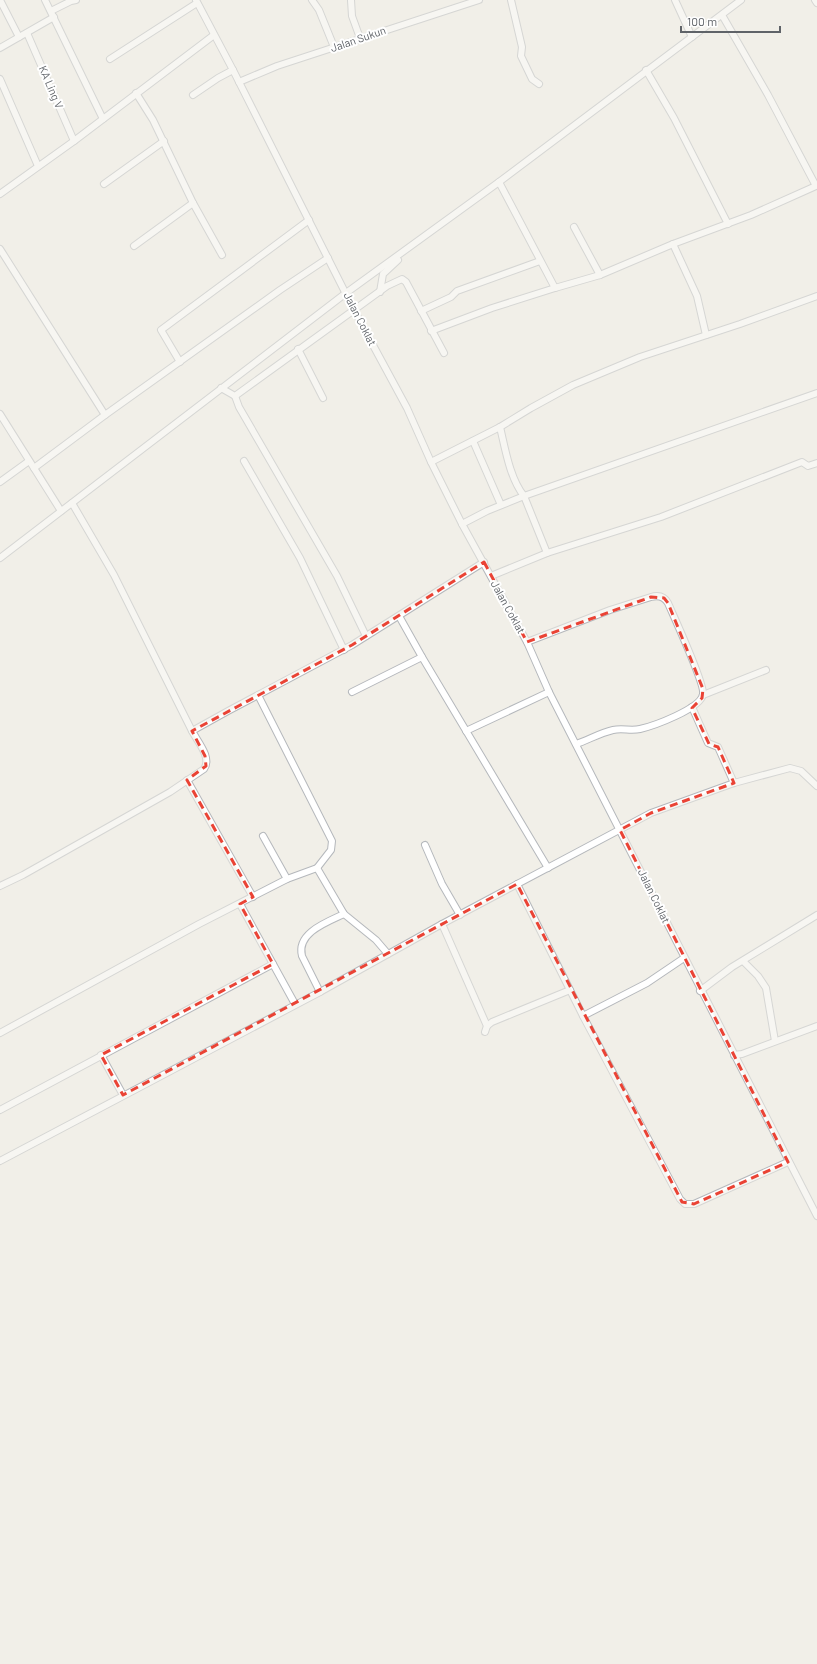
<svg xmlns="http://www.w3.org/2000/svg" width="817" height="1664" font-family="Barlow,sans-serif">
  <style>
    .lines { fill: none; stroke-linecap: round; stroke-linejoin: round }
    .minor-casing { stroke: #b5b8bc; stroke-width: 8 }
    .minor { stroke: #fff; stroke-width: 6 }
    .marked { fill: none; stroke: #ea4335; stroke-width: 3; stroke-dasharray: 8 5; stroke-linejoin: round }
    .labels { text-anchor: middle; stroke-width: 4; stroke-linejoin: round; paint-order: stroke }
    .street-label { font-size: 11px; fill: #5f6368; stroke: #fff }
  </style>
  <rect width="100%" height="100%" fill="#f1efe8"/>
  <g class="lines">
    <!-- minor casing -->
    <g class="minor-casing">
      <g id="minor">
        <path d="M 0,0 L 19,37"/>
        <path d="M 45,0 L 103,119"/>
        <path d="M 196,0 L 233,70 L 354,310 L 407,408 L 431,462 L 462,524 L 527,642 L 549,692 L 817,1216"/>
        <path d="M 312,0 L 319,10 L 334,47"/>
        <path d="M 351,0 L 352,16 L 360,38"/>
        <path d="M 511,0 L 522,47 L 521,56 L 532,79 L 539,84"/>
        <path d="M 675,0 L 692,37"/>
        <path d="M 815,0 L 817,3"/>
        <path d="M 51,11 L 71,1 L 76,0"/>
        <path d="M 27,33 L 74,141"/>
        <path d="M 0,48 L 54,17"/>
        <path d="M 110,59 L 197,3"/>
        <path d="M 646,70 L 674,118 L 728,224"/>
        <path d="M 0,79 L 38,166"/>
        <path d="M 239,82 L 277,66 L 479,0"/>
        <path d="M 136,93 L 153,120 L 193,203 L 222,255"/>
        <path d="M 193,95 L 218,78 L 233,70"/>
        <path d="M 499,182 L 555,288 L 600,275 L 673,244 L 751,215 L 816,186 L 768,95 L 722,15"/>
        <path d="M 104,184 L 164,141"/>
        <path d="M 0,194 L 74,141 L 214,35"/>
        <path d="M 574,227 L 600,275"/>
        <path d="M 673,244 L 697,296 L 706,335"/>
        <path d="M 134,246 L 193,203"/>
        <path d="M 0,249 L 105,415"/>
        <path d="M 380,292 L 383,274 L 398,260"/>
        <path d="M 421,311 L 451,297 L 457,291 L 540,261"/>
        <path d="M 431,331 L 492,308 L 555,288"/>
        <path d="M 298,349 L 323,398"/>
        <path d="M 180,362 L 161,330 L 309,220"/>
        <path d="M 221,388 L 235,396 L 365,302 L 387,286 L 402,279 L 406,282 L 444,353"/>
        <path d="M 235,396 L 239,407 L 337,576 L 366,636"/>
        <path d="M 0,414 L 61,511"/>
        <path d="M 500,427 C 505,448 510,479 524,496 L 547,553"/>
        <path d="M 473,441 L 501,505"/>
        <path d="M 244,461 L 300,558 L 344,650"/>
        <path d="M 431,462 L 500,427 L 531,408 L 573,385 L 640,357 L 740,324 L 817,296"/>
        <path d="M 34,468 L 105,415 L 280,290 L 328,258"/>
        <path d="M 0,482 L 29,461"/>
        <path d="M 72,503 L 114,575 L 192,731"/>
        <path d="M 462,524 L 487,511 L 524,496 L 817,393"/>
        <path d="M 0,558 L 346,293 L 499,182 L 741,0"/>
        <path d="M 491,576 L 547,553 L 661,517 L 802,462 L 808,466 L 817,463"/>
        <path d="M 399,616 L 422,657 L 548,868"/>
        <path d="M 527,642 L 610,610 L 651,597 C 658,595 664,596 668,603 C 674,617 705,684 703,694 C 701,709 653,726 640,729 C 631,731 622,728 613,730 C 600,733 588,740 576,744"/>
        <path d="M 352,692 L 422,657"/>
        <path d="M 703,695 L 766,670"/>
        <path d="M 692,707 L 708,743 L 718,747 L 734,783"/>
        <path d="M 466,731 L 549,692"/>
        <path d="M 187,780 L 253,897"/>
        <path d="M 263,836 L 287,879"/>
        <path d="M 425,845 L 442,884 L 460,915"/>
        <path d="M 317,868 L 344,914 L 376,940 L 388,954"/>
        <path d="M 517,884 L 583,1016 L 647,983 L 684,958"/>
        <path d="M 0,886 L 23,875 L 170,792 L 204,769 C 212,758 198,742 192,731 L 228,711 L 352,645 L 484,562"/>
        <path d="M 240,904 L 295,1004"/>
        <path d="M 442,924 L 487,1026"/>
        <path d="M 743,961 L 758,976 L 766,988 L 775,1041"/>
        <path d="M 700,991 L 732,967 L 817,915"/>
        <path d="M 320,992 L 302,956 C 296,933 327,922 344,914"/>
        <path d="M 583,1016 L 680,1199 L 685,1204 L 694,1204 L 788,1162"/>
        <path d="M 485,1032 L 487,1026 L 492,1022 L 570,990"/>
        <path d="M 0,1033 L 199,924 L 287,879 L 317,868 L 331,850 L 332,841 L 258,695"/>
        <path d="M 101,1055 L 123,1095"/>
        <path d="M 734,1055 L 742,1054 L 817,1026"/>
        <path d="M 0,1110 L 273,964"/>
        <path d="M 0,1161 L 320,992 L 442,924 L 651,813 L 734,783 L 790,768 L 801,771 L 817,786"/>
      </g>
    </g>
    <!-- minor -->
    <use href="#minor" class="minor"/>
  </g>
  <!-- marked area -->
  <path d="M0 0H817V1664H0ZM 484,562 L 527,642 L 651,597 L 664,598 L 668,603 L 703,689 L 702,698 L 692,708 L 709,744 L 718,747 L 734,783 L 651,813 L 620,830 L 788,1162 L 694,1204 L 682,1202 L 517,884 L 123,1095 L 101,1055 L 273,964 L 240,904 L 253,897 L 187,780 L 206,766 L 205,756 L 192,731 L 352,645 Z" fill="#f1efe8" fill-opacity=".55" fill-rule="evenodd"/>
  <path class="marked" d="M 484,562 L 527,642 L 651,597 L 664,598 L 668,603 L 703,689 L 702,698 L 692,708 L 709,744 L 718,747 L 734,783 L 651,813 L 620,830 L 788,1162 L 694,1204 L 682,1202 L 517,884 L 123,1095 L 101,1055 L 273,964 L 240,904 L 253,897 L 187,780 L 206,766 L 205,756 L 192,731 L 352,645 Z"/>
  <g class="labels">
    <!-- street labels -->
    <g class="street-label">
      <text transform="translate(358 39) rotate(-19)" y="4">Jalan Sukun</text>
      <text transform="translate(51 87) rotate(67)" y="4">KA Ling V</text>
      <text transform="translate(360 319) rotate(63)" y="4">Jalan Coklat</text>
      <text transform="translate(508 607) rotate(61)" y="4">Jalan Coklat</text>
      <text transform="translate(654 896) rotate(64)" y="4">Jalan Coklat</text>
    </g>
  </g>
  <!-- scale -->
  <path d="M681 26v6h99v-6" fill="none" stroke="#5f6368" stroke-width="2"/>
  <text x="687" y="26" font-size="12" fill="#5f6368" stroke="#ffffff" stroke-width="3" paint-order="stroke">100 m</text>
</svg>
